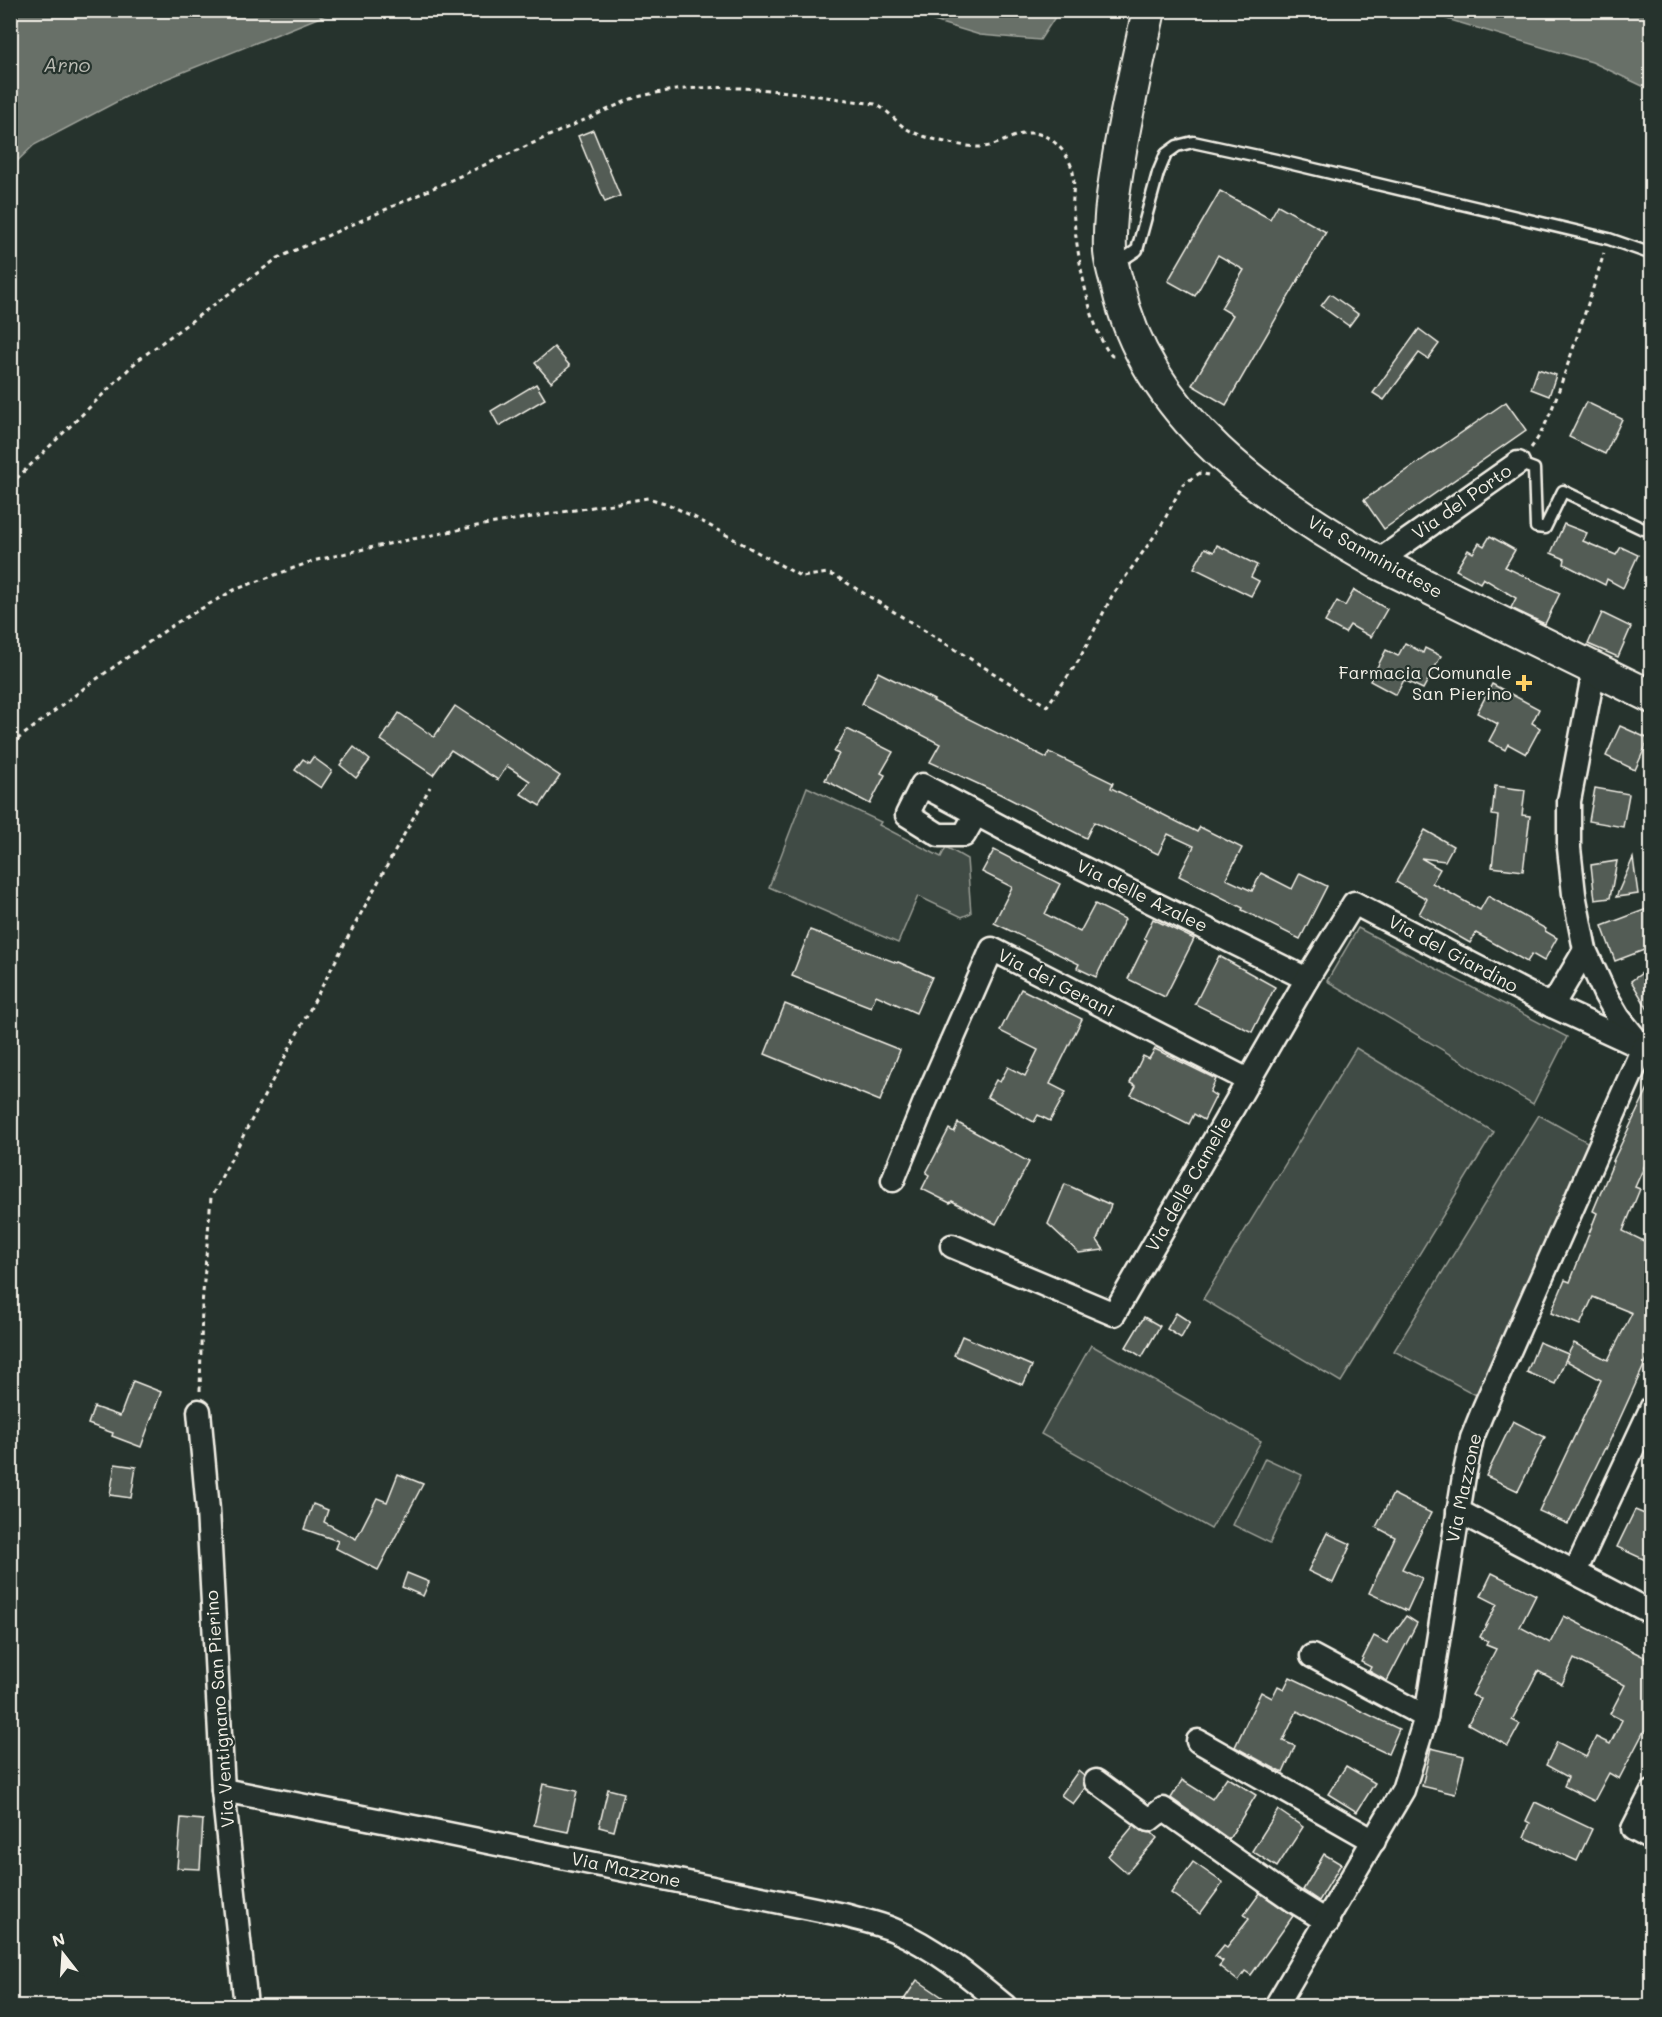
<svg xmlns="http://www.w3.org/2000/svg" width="1662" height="2017" font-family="Mali,sans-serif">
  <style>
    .green { fill: #414b45; stroke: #9a9e96; stroke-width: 1.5 }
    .water { fill: #676f68; stroke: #9fa39b; stroke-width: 1.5 }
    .building { fill: #525c55; stroke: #f4f1e8; stroke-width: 1.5 }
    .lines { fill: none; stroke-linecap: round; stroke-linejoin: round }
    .lane-casing { stroke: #f4f1e8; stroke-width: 15 }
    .street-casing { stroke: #f4f1e8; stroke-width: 27 }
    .secondary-casing { stroke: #f4f1e8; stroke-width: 36 }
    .path { stroke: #f4f1e8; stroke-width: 3; stroke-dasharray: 4.5 4.5; stroke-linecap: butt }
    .lane { stroke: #26332d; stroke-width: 10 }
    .street { stroke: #26332d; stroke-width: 22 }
    .secondary { stroke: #26332d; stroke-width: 32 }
    .poi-dot { fill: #ffd166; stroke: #26332d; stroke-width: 2 }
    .labels { text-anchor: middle; stroke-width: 4.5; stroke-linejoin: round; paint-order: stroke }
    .street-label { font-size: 18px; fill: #f4f1e8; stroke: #26332d }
    .poi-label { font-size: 18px; fill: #f4f1e8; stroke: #26332d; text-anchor: end }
    .water-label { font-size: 20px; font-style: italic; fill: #bcbdb5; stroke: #26332d }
  </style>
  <rect width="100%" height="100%" fill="#26332d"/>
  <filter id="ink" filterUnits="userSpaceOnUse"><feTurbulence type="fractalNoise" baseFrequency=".0167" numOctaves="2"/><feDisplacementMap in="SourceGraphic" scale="12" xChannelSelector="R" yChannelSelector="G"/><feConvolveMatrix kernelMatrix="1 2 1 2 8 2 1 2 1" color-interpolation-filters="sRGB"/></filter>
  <g filter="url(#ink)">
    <!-- green -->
    <g class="green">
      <path d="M 807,787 L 881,822 L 879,825 L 941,857 L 946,847 L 967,859 L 971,913 L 962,917 L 918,896 L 898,943 L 769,887 Z"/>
      <path d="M 1358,928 L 1567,1037 L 1533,1104 L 1327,981 Z"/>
      <path d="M 1356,1048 L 1494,1132 L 1341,1382 L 1203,1299 Z"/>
      <path d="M 1539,1115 L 1589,1143 L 1502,1346 L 1476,1395 L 1394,1351 Z"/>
      <path d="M 1091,1345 L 1261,1441 L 1211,1529 L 1041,1434 Z"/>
      <path d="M 1265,1458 L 1302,1475 L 1270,1543 L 1233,1525 Z"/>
    </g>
    <!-- water -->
    <g class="water">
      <path d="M 11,10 L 335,10 L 335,11 L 141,89 L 34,145 L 11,167 Z"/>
      <path d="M 901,11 L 1059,10 L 1059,11 L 1040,40 L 980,35 Z"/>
      <path d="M 1420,11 L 1651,11 L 1651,90 L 1592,62 Z"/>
    </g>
    <!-- building -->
    <g class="building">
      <path d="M 593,130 L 620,196 L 605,202 L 578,136 Z"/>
      <path d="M 1220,191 L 1270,219 L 1278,205 L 1326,232 L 1226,405 L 1192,385 L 1233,315 L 1221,308 L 1244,270 L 1218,255 L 1195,296 L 1168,281 Z"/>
      <path d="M 1330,294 L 1358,314 L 1349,326 L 1321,306 Z"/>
      <path d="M 1419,329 L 1439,344 L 1428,359 L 1419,353 L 1384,400 L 1373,393 Z"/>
      <path d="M 554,347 L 570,366 L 551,382 L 535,363 Z"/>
      <path d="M 1538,369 L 1556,375 L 1549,396 L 1531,389 Z"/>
      <path d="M 536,384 L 545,399 L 499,426 L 491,411 Z"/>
      <path d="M 1506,402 L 1526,430 L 1384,529 L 1364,500 Z"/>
      <path d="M 1586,402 L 1622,419 L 1605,454 L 1569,437 Z"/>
      <path d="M 1564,524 L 1587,533 L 1583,541 L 1616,555 L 1621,547 L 1638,555 L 1623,588 L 1607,579 L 1605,585 L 1564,564 L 1565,559 L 1551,553 Z"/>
      <path d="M 1490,536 L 1515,550 L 1505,567 L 1560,593 L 1545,624 L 1511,608 L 1516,598 L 1483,578 L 1480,583 L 1456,570 L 1468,550 L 1473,553 L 1479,543 L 1484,546 Z"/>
      <path d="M 1217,545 L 1257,565 L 1251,577 L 1259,581 L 1251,596 L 1194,568 L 1205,548 L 1214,552 Z"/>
      <path d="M 1354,590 L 1387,609 L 1371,637 L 1350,625 L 1345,633 L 1325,622 L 1337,601 L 1345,606 Z"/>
      <path d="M 1602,613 L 1631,627 L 1618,657 L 1588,644 Z"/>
      <path d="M 1405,643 L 1423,653 L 1425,648 L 1441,656 L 1423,689 L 1404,680 L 1396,695 L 1370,681 L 1386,650 L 1398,656 Z"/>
      <path d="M 878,672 L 934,700 L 933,701 L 1047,758 L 1049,752 L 1113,783 L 1111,788 L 1197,832 L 1200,827 L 1242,848 L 1226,879 L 1252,891 L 1261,873 L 1292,889 L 1300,873 L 1327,886 L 1300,939 L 1242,910 L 1243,908 L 1179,876 L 1194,846 L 1168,834 L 1158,854 L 1094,822 L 1086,838 L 1000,794 L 930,762 L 940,744 L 862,704 Z"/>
      <path d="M 1492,684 L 1539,709 L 1532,723 L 1540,728 L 1526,754 L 1508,744 L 1505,750 L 1489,741 L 1498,724 L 1477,713 Z"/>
      <path d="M 455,706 L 560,776 L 540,806 L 521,794 L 530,781 L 507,766 L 498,780 L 451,750 L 433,775 L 381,740 L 399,713 L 434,737 Z"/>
      <path d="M 1620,726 L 1649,739 L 1635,770 L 1606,756 Z"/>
      <path d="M 847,729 L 893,752 L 881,773 L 885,775 L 870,804 L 825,780 L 839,754 L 834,752 Z"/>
      <path d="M 354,747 L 370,760 L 356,778 L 340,765 Z"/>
      <path d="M 313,757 L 332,771 L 321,788 L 295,770 L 303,759 L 309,763 Z"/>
      <path d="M 1495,786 L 1525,790 L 1522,815 L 1530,816 L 1523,871 L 1492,867 L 1498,816 L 1492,815 Z"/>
      <path d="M 1595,788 L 1629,794 L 1623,827 L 1589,821 Z"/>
      <path d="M 1425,830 L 1453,846 L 1445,861 L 1421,858 L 1440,869 L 1432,883 L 1480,910 L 1488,896 L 1546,929 L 1545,931 L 1557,938 L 1544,961 L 1532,954 L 1527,962 L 1476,933 L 1470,943 L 1419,914 L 1427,899 L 1396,882 Z"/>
      <path d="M 994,850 L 1060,884 L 1045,914 L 1080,932 L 1095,904 L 1125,919 L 1096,977 L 1077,968 L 1079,964 L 994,923 L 1012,887 L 982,872 Z"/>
      <path d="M 1633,858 L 1638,894 L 1616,897 Z"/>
      <path d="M 1617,861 L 1610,898 L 1595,900 L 1591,865 Z"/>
      <path d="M 1652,907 L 1652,947 L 1615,961 L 1602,926 Z"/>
      <path d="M 1153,919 L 1194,939 L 1165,997 L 1128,979 L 1147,940 L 1144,938 Z"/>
      <path d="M 810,930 L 897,963 L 898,962 L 932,977 L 916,1013 L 876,995 L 871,1007 L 792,976 Z"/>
      <path d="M 1219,956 L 1275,987 L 1252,1032 L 1195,1004 Z"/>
      <path d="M 1652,966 L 1652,1016 L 1631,981 Z"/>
      <path d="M 1021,989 L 1082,1019 L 1050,1084 L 1066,1092 L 1050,1121 L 1038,1115 L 1034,1122 L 987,1097 L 996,1080 L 1000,1082 L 1008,1067 L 1025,1076 L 1038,1050 L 1000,1031 Z"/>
      <path d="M 785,1004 L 900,1050 L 880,1101 L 765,1054 Z"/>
      <path d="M 1155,1049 L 1216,1079 L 1210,1092 L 1216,1096 L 1204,1120 L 1194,1114 L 1189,1124 L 1131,1095 L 1136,1086 L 1130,1083 L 1143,1056 L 1149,1059 Z"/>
      <path d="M 1652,1080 L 1652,1149 L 1635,1187 L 1640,1189 L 1623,1231 L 1652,1245 L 1652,1361 L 1647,1359 L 1606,1449 L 1605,1448 L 1568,1524 L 1539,1511 L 1601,1380 L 1565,1360 L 1574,1343 L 1608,1360 L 1632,1313 L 1593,1297 L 1580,1325 L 1551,1313 L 1565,1280 L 1570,1282 L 1597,1213 L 1593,1211 L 1614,1161 L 1613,1161 Z"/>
      <path d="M 958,1123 L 1029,1162 L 996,1224 L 952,1201 L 950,1203 L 922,1189 L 929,1175 L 926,1173 L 949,1129 L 954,1132 Z"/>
      <path d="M 1065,1184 L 1111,1205 L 1097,1240 L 1104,1250 L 1079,1253 L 1048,1224 Z"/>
      <path d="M 1176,1313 L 1190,1322 L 1181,1338 L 1167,1329 Z"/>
      <path d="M 1144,1317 L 1160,1326 L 1142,1357 L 1126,1347 Z"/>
      <path d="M 962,1336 L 1032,1366 L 1023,1385 L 954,1355 Z"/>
      <path d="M 1539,1342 L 1568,1354 L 1555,1384 L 1527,1372 Z"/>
      <path d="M 133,1381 L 161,1392 L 141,1447 L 112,1436 L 113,1433 L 88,1424 L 94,1407 L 120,1416 Z"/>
      <path d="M 1513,1421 L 1545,1437 L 1518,1491 L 1486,1476 Z"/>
      <path d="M 115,1464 L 136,1467 L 131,1498 L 110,1495 Z"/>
      <path d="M 398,1474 L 423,1484 L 378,1570 L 335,1548 L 338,1541 L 304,1529 L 313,1504 L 328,1510 L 324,1522 L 356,1539 L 377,1498 L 387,1502 Z"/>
      <path d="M 1393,1494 L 1431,1513 L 1402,1569 L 1422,1578 L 1407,1611 L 1369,1593 L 1395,1537 L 1376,1527 Z"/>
      <path d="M 1635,1510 L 1652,1517 L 1652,1563 L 1617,1547 Z"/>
      <path d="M 1327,1533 L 1351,1544 L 1333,1583 L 1308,1571 Z"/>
      <path d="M 407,1573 L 429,1582 L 423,1596 L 402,1587 Z"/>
      <path d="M 1492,1573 L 1536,1595 L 1520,1627 L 1550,1643 L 1564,1616 L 1652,1661 L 1652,1724 L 1647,1733 L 1644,1731 L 1619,1779 L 1609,1773 L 1594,1801 L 1564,1786 L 1568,1777 L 1546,1765 L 1557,1742 L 1586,1757 L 1596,1737 L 1610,1744 L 1622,1720 L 1610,1714 L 1625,1685 L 1574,1659 L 1562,1684 L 1538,1671 L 1512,1720 L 1520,1724 L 1508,1746 L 1468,1724 L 1481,1699 L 1472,1695 L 1496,1649 L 1486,1645 L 1488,1641 L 1480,1637 L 1497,1604 L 1481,1596 Z"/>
      <path d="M 1406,1616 L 1417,1623 L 1387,1681 L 1369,1671 L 1371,1667 L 1361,1662 L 1374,1636 L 1387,1643 Z"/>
      <path d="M 1290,1677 L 1399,1729 L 1388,1754 L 1297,1711 L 1283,1741 L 1295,1746 L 1283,1773 L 1235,1747 L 1261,1692 L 1272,1698 L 1278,1686 L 1284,1689 Z"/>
      <path d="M 1431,1748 L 1464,1756 L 1455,1794 L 1422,1786 Z"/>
      <path d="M 1346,1766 L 1375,1783 L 1357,1812 L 1328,1794 Z"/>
      <path d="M 1078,1771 L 1084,1776 L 1083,1780 L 1085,1788 L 1073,1804 L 1061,1795 Z"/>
      <path d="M 1227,1777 L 1256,1795 L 1229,1839 L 1171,1798 L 1182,1780 L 1212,1799 Z"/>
      <path d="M 543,1784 L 577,1791 L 568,1832 L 534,1825 Z"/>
      <path d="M 608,1789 L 624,1793 L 614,1831 L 599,1827 Z"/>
      <path d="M 1535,1802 L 1592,1829 L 1577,1861 L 1524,1837 L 1530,1823 L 1526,1821 Z"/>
      <path d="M 1278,1810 L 1303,1827 L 1277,1867 L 1252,1851 Z"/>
      <path d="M 181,1818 L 203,1820 L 200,1869 L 177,1868 Z"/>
      <path d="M 1134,1825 L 1142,1831 L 1152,1833 L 1157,1838 L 1127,1873 L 1108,1856 Z"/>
      <path d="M 1324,1854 L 1341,1864 L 1319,1901 L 1303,1890 Z"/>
      <path d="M 1193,1862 L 1223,1883 L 1200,1914 L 1171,1893 Z"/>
      <path d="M 1260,1893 L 1293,1916 L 1251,1975 L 1245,1971 L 1238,1981 L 1219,1966 L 1223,1961 L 1215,1956 L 1224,1945 L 1227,1947 L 1249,1919 L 1244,1915 Z"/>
      <path d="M 917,1980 L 957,2007 L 899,2007 Z"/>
    </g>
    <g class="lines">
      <!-- lane casing -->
      <g class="lane-casing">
        <g id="lane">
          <path d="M 1114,256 L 1125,258 L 1137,250 L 1158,173 L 1166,154 L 1177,146 L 1193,142 L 1276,160 L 1609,239 L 1652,254"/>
          <path d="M 1518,463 L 1534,469 L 1536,527 L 1545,528 L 1563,491 L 1643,529"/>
        </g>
      </g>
      <!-- street casing -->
      <g class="street-casing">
        <g id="street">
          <path d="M 1377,562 L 1518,463"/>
          <path d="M 1594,670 L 1569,801 L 1569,848 L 1574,894 L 1585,950 L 1605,994 L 1619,1018 L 1640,1044"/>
          <path d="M 976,814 L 964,835 L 939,835 L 907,815 L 922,785 L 1014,834 L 1307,979"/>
          <path d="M 1552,1006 L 1585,950"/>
          <path d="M 893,1180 L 924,1104 L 992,949 L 1248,1080"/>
          <path d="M 952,1246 L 1114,1314 L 1307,979 L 1354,903 L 1552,1006 L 1652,1052"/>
          <path d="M 199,1411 L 208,1510 L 223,1790 L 246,2006"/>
          <path d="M 1458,1511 L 1652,1613"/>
          <path d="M 1575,1572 L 1652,1407"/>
          <path d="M 1312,1656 L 1426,1717"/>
          <path d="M 1198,1741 L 1374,1841"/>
          <path d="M 1096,1781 L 1149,1820 L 1163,1809 L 1294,1901 L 1328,1922"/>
          <path d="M 223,1790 L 429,1830 L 844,1915 C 861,1920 878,1923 894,1930 C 936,1948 970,1977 1005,2006"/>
          <path d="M 1652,1792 L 1633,1829 L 1652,1839"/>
          <path d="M 1276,2006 L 1403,1790 L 1426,1717 L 1464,1476 L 1472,1438 L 1484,1408 L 1643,1048"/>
        </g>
      </g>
      <!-- secondary casing -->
      <g class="secondary-casing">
        <path id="secondary" d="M 1149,10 C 1137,65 1124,120 1116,175 C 1112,200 1109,226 1110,252 C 1111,264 1115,276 1118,287 C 1147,417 1268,501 1377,562 L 1652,697"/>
      </g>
      <!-- path -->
      <g class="path">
        <path d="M 1531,448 C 1546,428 1554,404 1562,381 C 1577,338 1591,295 1604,253"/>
        <path d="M 10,485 L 138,360 L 278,258 L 631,99 C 708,76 796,93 875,104 C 891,112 894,121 907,129 C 921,138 960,146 977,147 C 1004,149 1021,121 1050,139 C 1061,146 1070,159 1073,172 C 1075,183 1072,196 1073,208 C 1075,242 1089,333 1112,356 L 1117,356"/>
        <path d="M 10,745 L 91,683 L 176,623 L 234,590 L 313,561 L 364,549 L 477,526 L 648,498 L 668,504 L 694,517 L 802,577 L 827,573 L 839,578 L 1047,706 L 1079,660 L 1112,596 L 1160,528 L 1183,484 L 1200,473 L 1208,475"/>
        <path d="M 200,1391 L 202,1305 L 211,1197 L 347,939 L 430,787"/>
      </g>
      <!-- lane -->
      <use href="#lane" class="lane"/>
      <!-- street -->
      <use href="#street" class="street"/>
      <!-- secondary -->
      <use href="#secondary" class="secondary"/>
    </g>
  </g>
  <!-- markers -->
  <path class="poi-dot" d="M1521 674h6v6h6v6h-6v6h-6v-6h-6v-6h6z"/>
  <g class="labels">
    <!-- street labels -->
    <g class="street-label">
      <text transform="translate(1462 502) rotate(-35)" y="6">Via del Porto</text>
      <text transform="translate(1375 557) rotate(29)" y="6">Via Sanminiatese</text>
      <text transform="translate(1142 896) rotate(26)" y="6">Via delle Azalee</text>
      <text transform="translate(1453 954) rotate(28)" y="6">Via del Giardino</text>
      <text transform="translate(1056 983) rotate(27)" y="6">Via dei Gerani</text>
      <text transform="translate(1189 1184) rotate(-60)" y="6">Via delle Camelie</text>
      <text transform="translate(1464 1488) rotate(-78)" y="6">Via Mazzone</text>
      <text transform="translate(220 1709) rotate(-94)" y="6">Via Ventignano San Pierino</text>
      <text transform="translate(626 1870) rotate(12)" y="6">Via Mazzone</text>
    </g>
    <!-- poi labels -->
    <g class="poi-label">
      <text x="1512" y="679">Farmacia Comunale<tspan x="1512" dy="21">San Pierino</tspan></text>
    </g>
    <!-- water labels -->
    <g class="water-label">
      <text x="67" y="72">Arno</text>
    </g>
  </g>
  <!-- margin -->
  <rect width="1662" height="2017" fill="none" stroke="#26332d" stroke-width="36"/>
  <rect x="18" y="18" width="1626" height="1981" fill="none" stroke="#f4f1e8" stroke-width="2" filter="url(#ink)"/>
  <!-- north arrow -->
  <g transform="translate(63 1954) rotate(343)" stroke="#26332d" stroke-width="4.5" paint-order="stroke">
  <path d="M0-4.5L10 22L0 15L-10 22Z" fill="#f4f1e8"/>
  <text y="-9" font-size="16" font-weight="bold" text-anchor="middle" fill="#f4f1e8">N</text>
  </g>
</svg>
